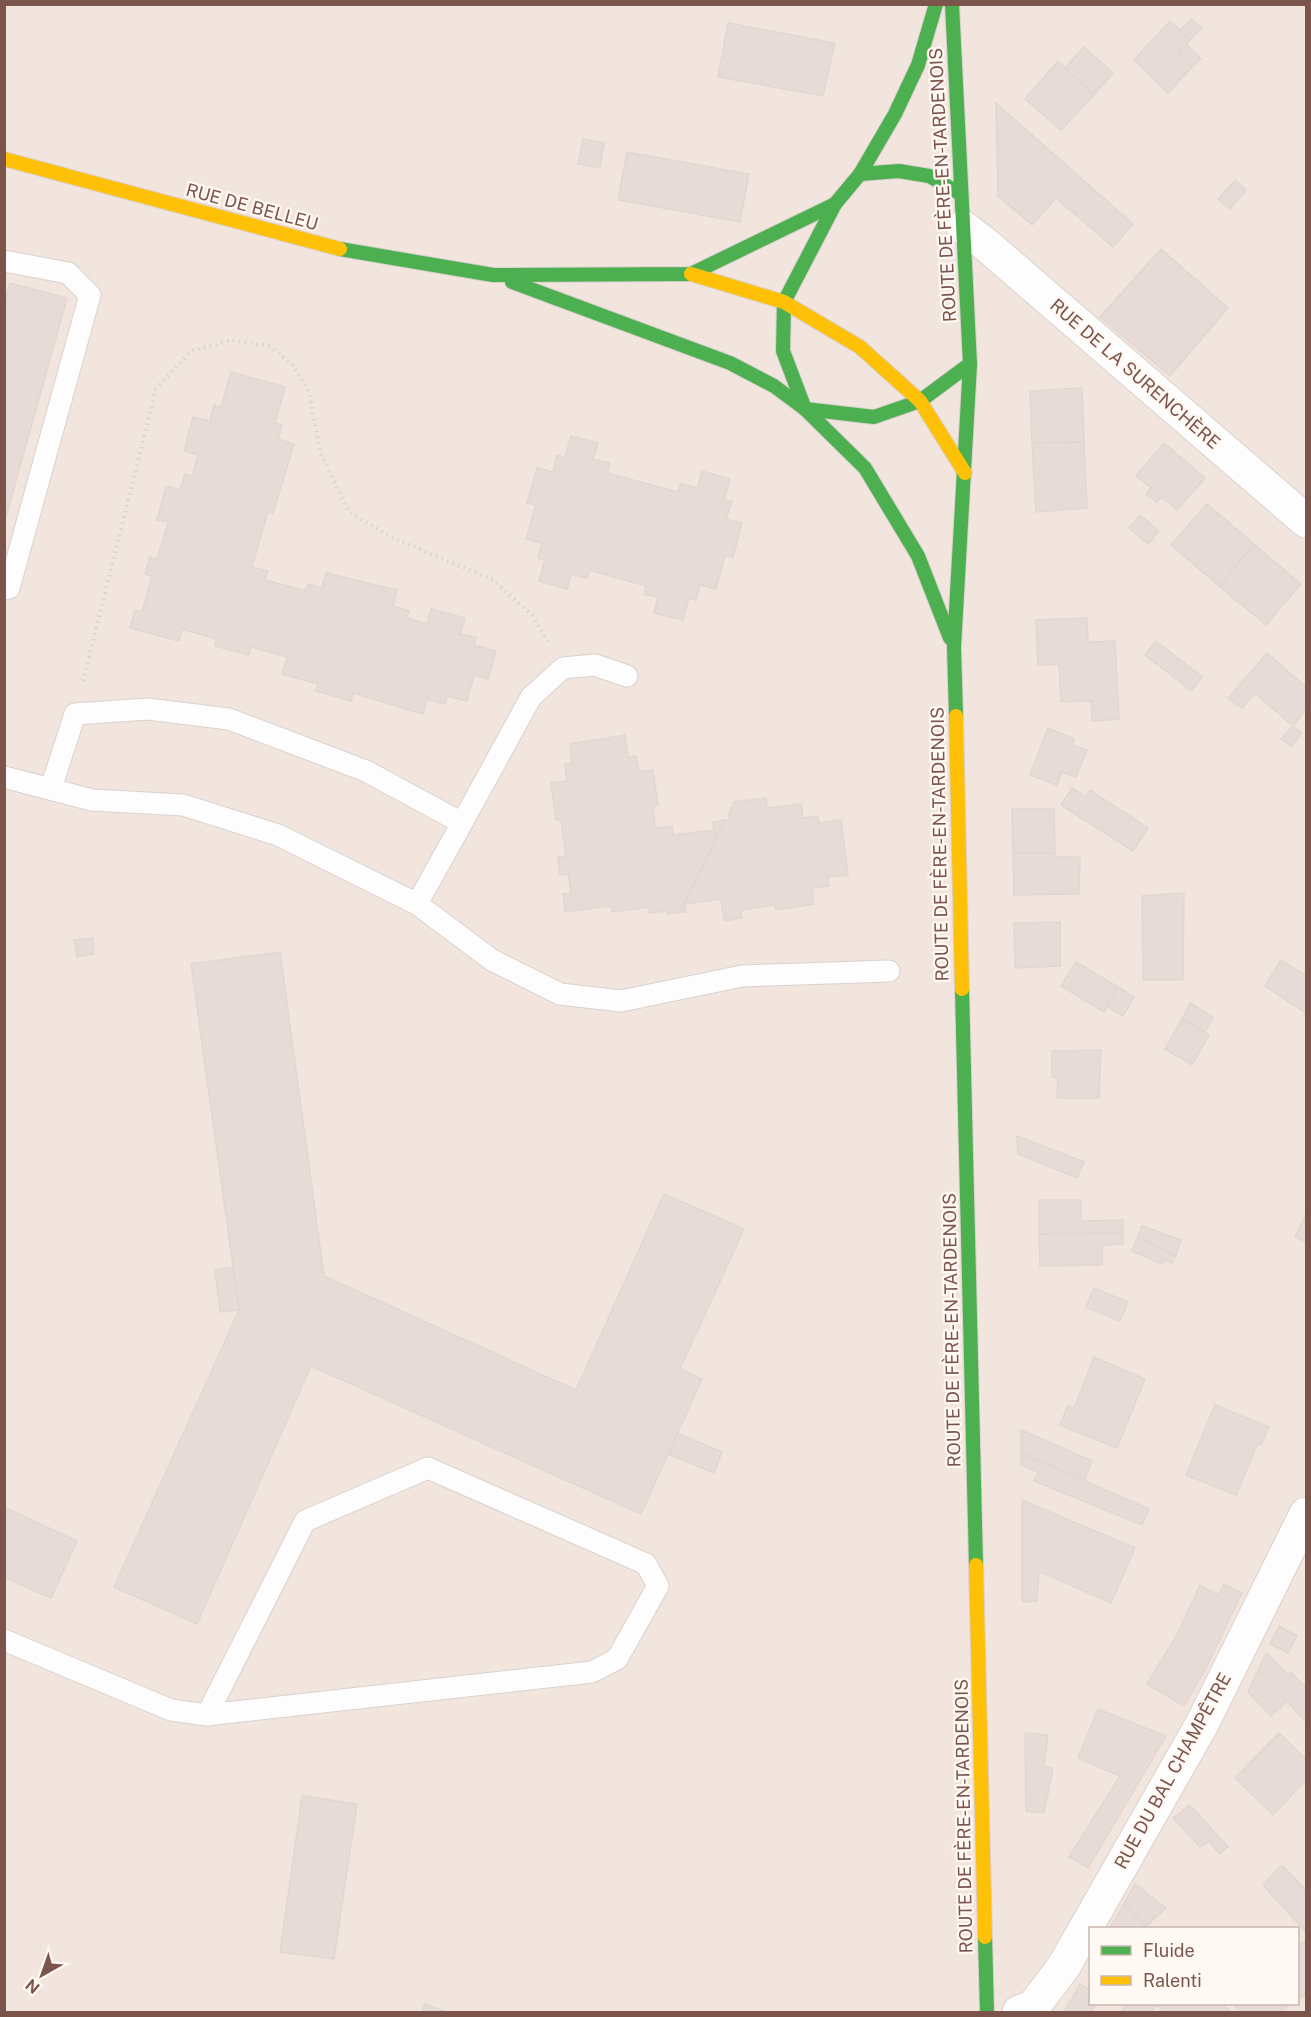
<svg xmlns="http://www.w3.org/2000/svg" width="1311" height="2017" font-family="'Public Sans',sans-serif">
  <style>
    .residential { fill: #f2e5dd; fill-rule: evenodd }
    .building { fill: #e6dbd6; stroke: #e3d6d1; stroke-width: 1.5 }
    .lines { fill: none; stroke-linecap: round; stroke-linejoin: round }
    .lane-casing { stroke: #dad1cd; stroke-width: 23 }
    .street-casing { stroke: #dad1cd; stroke-width: 35 }
    .fast-casing { stroke: #dad0cd; stroke-width: 16 }
    .slow-casing { stroke: #dad0cd; stroke-width: 16 }
    .path { stroke: #dcd2d0; stroke-width: 4; stroke-dasharray: 1.5 4.5; stroke-linecap: butt }
    .lane { stroke: #fefdfd; stroke-width: 21 }
    .street { stroke: #fefdfd; stroke-width: 33 }
    .fast { stroke: #4caf50; stroke-width: 14 }
    .slow { stroke: #ffc107; stroke-width: 14 }
    .labels { text-anchor: middle; stroke-width: 4.5; stroke-linejoin: round; paint-order: stroke }
    .street-label { font-size: 18px; fill: #7b554c; stroke: #fff8f3 }
  </style>
  <rect width="100%" height="100%" fill="#f9f4ef"/>
  <!-- residential -->
  <path class="residential" d="M 5,5 L 1306,5 L 1306,2012 L 5,2012 ZM 1090,1928 L 1298,1928 L 1298,2004 L 1090,2004 Z"/>
  <!-- building -->
  <g class="building">
    <path d="M 1191,19 L 1202,28 L 1190,40 L 1180,30 Z"/>
    <path d="M 1170,21 L 1190,40 L 1178,53 L 1192,67 L 1168,93 L 1134,60 Z"/>
    <path d="M 728,23 L 835,43 L 823,96 L 718,77 Z"/>
    <path d="M 1187,44 L 1201,59 L 1192,67 L 1178,53 Z"/>
    <path d="M 1084,47 L 1113,73 L 1094,95 L 1065,68 Z"/>
    <path d="M 1058,61 L 1094,95 L 1061,130 L 1025,99 Z"/>
    <path d="M 996,103 L 1133,224 L 1113,247 L 1056,198 L 1032,225 L 998,196 Z"/>
    <path d="M 583,139 L 604,143 L 600,168 L 578,164 Z"/>
    <path d="M 627,152 L 749,174 L 740,222 L 618,200 Z"/>
    <path d="M 1235,180 L 1246,190 L 1230,209 L 1218,199 Z"/>
    <path d="M 1161,249 L 1228,308 L 1170,376 L 1100,317 Z"/>
    <path d="M 10,283 L 67,298 L 4,524 L 4,303 Z"/>
    <path d="M 231,372 L 285,387 L 275,423 L 282,425 L 278,439 L 294,444 L 273,513 L 268,511 L 252,567 L 268,571 L 265,580 L 306,591 L 308,584 L 322,588 L 326,573 L 397,590 L 393,606 L 409,611 L 407,618 L 427,624 L 431,609 L 465,618 L 460,634 L 476,637 L 474,645 L 496,651 L 488,679 L 474,675 L 467,701 L 447,696 L 445,704 L 427,699 L 423,714 L 353,693 L 351,701 L 316,691 L 318,684 L 282,674 L 287,657 L 251,647 L 249,655 L 215,646 L 217,639 L 182,629 L 179,641 L 130,628 L 135,610 L 142,612 L 152,576 L 145,574 L 150,557 L 157,559 L 168,522 L 157,520 L 166,486 L 180,490 L 185,474 L 192,476 L 198,455 L 184,451 L 193,417 L 210,421 L 214,405 L 221,407 Z"/>
    <path d="M 1082,388 L 1084,442 L 1032,443 L 1030,391 Z"/>
    <path d="M 571,436 L 598,443 L 593,459 L 610,463 L 607,473 L 678,492 L 681,484 L 698,488 L 702,471 L 730,479 L 724,500 L 732,501 L 726,519 L 742,523 L 733,557 L 725,555 L 716,589 L 700,585 L 696,600 L 689,598 L 683,620 L 654,613 L 658,597 L 644,594 L 646,586 L 589,570 L 587,578 L 571,574 L 567,589 L 539,581 L 545,560 L 538,558 L 542,543 L 526,539 L 536,505 L 527,503 L 537,468 L 553,472 L 557,455 L 565,458 Z"/>
    <path d="M 1084,442 L 1087,508 L 1036,512 L 1032,443 Z"/>
    <path d="M 1164,443 L 1205,478 L 1177,510 L 1161,497 L 1157,503 L 1146,494 L 1151,488 L 1136,476 Z"/>
    <path d="M 1207,504 L 1254,544 L 1219,586 L 1171,545 Z"/>
    <path d="M 1140,515 L 1159,531 L 1148,544 L 1129,528 Z"/>
    <path d="M 1254,544 L 1301,584 L 1266,625 L 1219,586 Z"/>
    <path d="M 1087,618 L 1088,642 L 1115,641 L 1119,719 L 1092,721 L 1091,701 L 1061,702 L 1059,664 L 1038,665 L 1036,620 Z"/>
    <path d="M 1156,641 L 1202,677 L 1192,691 L 1145,655 Z"/>
    <path d="M 1267,653 L 1306,687 L 1306,710 L 1293,726 L 1255,693 L 1242,708 L 1228,698 Z"/>
    <path d="M 1293,726 L 1302,733 L 1291,746 L 1281,739 Z"/>
    <path d="M 1048,728 L 1074,739 L 1072,745 L 1087,750 L 1076,777 L 1062,772 L 1057,785 L 1030,775 Z"/>
    <path d="M 625,735 L 628,757 L 636,756 L 639,772 L 653,770 L 658,805 L 653,806 L 655,828 L 672,826 L 673,835 L 714,830 L 713,822 L 725,820 L 680,912 L 668,914 L 667,911 L 649,913 L 649,907 L 612,912 L 611,906 L 565,912 L 563,894 L 571,893 L 568,874 L 560,875 L 558,857 L 566,856 L 561,819 L 556,820 L 551,783 L 567,781 L 565,764 L 572,764 L 570,744 Z"/>
    <path d="M 1072,788 L 1086,797 L 1090,790 L 1148,828 L 1133,851 L 1061,805 Z"/>
    <path d="M 766,798 L 767,808 L 801,804 L 803,818 L 818,816 L 819,823 L 841,820 L 848,875 L 828,877 L 829,886 L 812,888 L 814,904 L 776,910 L 775,905 L 741,910 L 742,918 L 724,921 L 721,899 L 685,904 L 686,912 L 680,912 L 725,820 L 730,820 L 729,813 L 734,802 Z"/>
    <path d="M 1012,809 L 1054,809 L 1055,853 L 1013,853 Z"/>
    <path d="M 1013,853 L 1055,853 L 1055,857 L 1080,857 L 1079,894 L 1014,895 Z"/>
    <path d="M 1184,893 L 1183,980 L 1143,980 L 1142,896 Z"/>
    <path d="M 1060,922 L 1060,966 L 1015,968 L 1014,923 Z"/>
    <path d="M 93,938 L 94,954 L 77,957 L 74,940 Z"/>
    <path d="M 280,952 L 324,1276 L 576,1390 L 664,1194 L 744,1229 L 680,1369 L 702,1379 L 641,1514 L 311,1366 L 197,1624 L 114,1587 L 239,1310 L 191,964 Z"/>
    <path d="M 1281,960 L 1306,976 L 1306,1013 L 1265,986 Z"/>
    <path d="M 1076,962 L 1118,987 L 1104,1012 L 1061,986 Z"/>
    <path d="M 1118,987 L 1134,997 L 1123,1016 L 1107,1006 Z"/>
    <path d="M 1190,1003 L 1213,1017 L 1205,1032 L 1182,1019 Z"/>
    <path d="M 1182,1019 L 1209,1035 L 1192,1065 L 1165,1049 Z"/>
    <path d="M 1101,1050 L 1099,1098 L 1057,1098 L 1058,1077 L 1052,1077 L 1052,1051 Z"/>
    <path d="M 1017,1136 L 1084,1162 L 1077,1178 L 1018,1154 Z"/>
    <path d="M 1039,1200 L 1081,1200 L 1081,1221 L 1123,1220 L 1123,1233 L 1039,1234 Z"/>
    <path d="M 1306,1214 L 1306,1242 L 1295,1237 Z"/>
    <path d="M 1142,1226 L 1181,1240 L 1176,1255 L 1137,1238 Z"/>
    <path d="M 1123,1233 L 1123,1244 L 1102,1245 L 1102,1265 L 1040,1266 L 1039,1234 Z"/>
    <path d="M 1137,1238 L 1176,1255 L 1172,1263 L 1164,1260 L 1162,1264 L 1132,1251 Z"/>
    <path d="M 233,1267 L 239,1310 L 220,1312 L 215,1270 Z"/>
    <path d="M 1094,1288 L 1128,1302 L 1120,1321 L 1086,1307 Z"/>
    <path d="M 1094,1357 L 1145,1379 L 1117,1448 L 1060,1425 L 1068,1405 L 1074,1408 Z"/>
    <path d="M 1215,1405 L 1269,1427 L 1261,1445 L 1258,1443 L 1236,1495 L 1186,1475 Z"/>
    <path d="M 1021,1430 L 1092,1461 L 1084,1481 L 1021,1453 Z"/>
    <path d="M 677,1433 L 722,1452 L 714,1473 L 668,1454 Z"/>
    <path d="M 1021,1453 L 1149,1509 L 1142,1525 L 1034,1481 L 1038,1472 L 1021,1465 Z"/>
    <path d="M 1022,1500 L 1135,1548 L 1111,1603 L 1039,1571 L 1037,1601 L 1022,1602 Z"/>
    <path d="M 4,1507 L 77,1541 L 51,1598 L 4,1577 Z"/>
    <path d="M 1224,1584 L 1242,1593 L 1206,1668 L 1184,1706 L 1147,1684 L 1177,1635 L 1200,1585 L 1218,1595 Z"/>
    <path d="M 1279,1626 L 1297,1636 L 1288,1653 L 1270,1644 Z"/>
    <path d="M 1266,1653 L 1288,1674 L 1291,1672 L 1306,1688 L 1306,1722 L 1258,1670 Z"/>
    <path d="M 1258,1670 L 1287,1701 L 1271,1716 L 1248,1692 Z"/>
    <path d="M 1098,1709 L 1166,1736 L 1088,1868 L 1069,1857 L 1120,1776 L 1078,1758 Z"/>
    <path d="M 1025,1733 L 1048,1735 L 1044,1766 L 1053,1768 L 1044,1813 L 1026,1811 Z"/>
    <path d="M 1279,1733 L 1306,1760 L 1306,1780 L 1273,1815 L 1235,1778 Z"/>
    <path d="M 302,1796 L 357,1804 L 334,1959 L 280,1952 Z"/>
    <path d="M 1190,1805 L 1228,1847 L 1220,1854 L 1209,1841 L 1200,1847 L 1173,1818 Z"/>
    <path d="M 1282,1865 L 1306,1890 L 1306,1932 L 1263,1885 Z"/>
    <path d="M 1135,1884 L 1166,1908 L 1146,1926 L 1124,1904 Z"/>
    <path d="M 1124,1904 L 1148,1928 L 1110,1928 Z"/>
    <path d="M 1306,1940 L 1306,1994 L 1298,2000 L 1298,1946 Z"/>
    <path d="M 1080,1984 L 1090,1990 L 1090,2004 L 1096,2004 L 1091,2012 L 1064,2012 Z"/>
    <path d="M 425,2004 L 446,2012 L 421,2012 Z"/>
    <path d="M 1129,2004 L 1155,2004 L 1157,2005 L 1151,2012 L 1120,2012 Z"/>
    <path d="M 1159,2004 L 1222,2004 L 1231,2012 L 1164,2012 L 1157,2005 Z"/>
    <path d="M 1233,2004 L 1292,2004 L 1279,2012 L 1240,2012 Z"/>
  </g>
  <g class="lines">
    <!-- lane casing -->
    <g class="lane-casing">
      <g id="lane">
        <path d="M 4,261 L 68,273 L 90,295 L 9,588 L 4,589"/>
        <path d="M 4,777 L 92,800 L 183,805 L 278,835 L 417,904 L 492,960 L 560,994 L 621,1001 L 742,976 L 889,971"/>
        <path d="M 51,788 L 75,714 L 147,709 L 229,719 L 366,771 L 462,823 L 417,904"/>
        <path d="M 462,823 L 531,697 L 563,668 L 595,665 L 627,676"/>
        <path d="M 4,1640 L 171,1710 L 207,1715 L 592,1672 L 617,1659 L 658,1586 L 646,1564 L 428,1468 L 305,1521 L 207,1715"/>
      </g>
    </g>
    <!-- street casing -->
    <g class="street-casing">
      <g id="street">
        <path d="M 963,227 L 984,243 L 1306,521"/>
        <path d="M 1019,2012 L 1033,2007 L 1064,1966 L 1202,1724 L 1306,1514"/>
      </g>
    </g>
    <!-- fast casing -->
    <g class="fast-casing">
      <g id="fast">
        <path d="M 952,4 L 970,364 L 954,647 L 956,716"/>
        <path d="M 860,174 L 899,171 L 929,176 L 961,194"/>
        <path d="M 340,249 L 493,275 L 691,274 L 835,204"/>
        <path d="M 512,282 L 730,363 L 774,386 L 805,409 L 865,468 L 918,556 L 950,638"/>
        <path d="M 805,409 L 783,351 L 784,302 L 835,204 L 860,174 L 895,114 L 918,65 L 936,4"/>
        <path d="M 805,409 L 874,417 L 920,401 L 970,364"/>
        <path d="M 962,989 L 976,1565"/>
        <path d="M 985,1937 L 987,2012"/>
      </g>
    </g>
    <!-- slow casing -->
    <g class="slow-casing">
      <g id="slow">
        <path d="M 4,159 L 340,249"/>
        <path d="M 691,274 L 784,302 L 860,347 L 920,401 L 965,473"/>
        <path d="M 956,716 L 962,989"/>
        <path d="M 976,1565 L 985,1937"/>
      </g>
    </g>
    <!-- path -->
    <path class="path" d="M 83,681 L 156,389 L 191,351 L 232,340 L 269,346 L 292,364 L 309,391 L 320,452 L 349,512 L 391,537 L 493,580 L 532,615 L 548,642"/>
    <!-- lane -->
    <use href="#lane" class="lane"/>
    <!-- street -->
    <use href="#street" class="street"/>
    <!-- fast -->
    <use href="#fast" class="fast"/>
    <!-- slow -->
    <use href="#slow" class="slow"/>
  </g>
  <g class="labels">
    <!-- street labels -->
    <g class="street-label">
      <text transform="translate(943 185) rotate(-93)" y="6">ROUTE DE FÈRE-EN-TARDENOIS</text>
      <text transform="translate(252 207) rotate(15)" y="6">RUE DE BELLEU</text>
      <text transform="translate(1135 374) rotate(41)" y="6">RUE DE LA SURENCHÈRE</text>
      <text transform="translate(940 844) rotate(-91)" y="6">ROUTE DE FÈRE-EN-TARDENOIS</text>
      <text transform="translate(952 1330) rotate(-91)" y="6">ROUTE DE FÈRE-EN-TARDENOIS</text>
      <text transform="translate(1173 1771) rotate(-61)" y="6">RUE DU BAL CHAMPÊTRE</text>
      <text transform="translate(964 1816) rotate(-91)" y="6">ROUTE DE FÈRE-EN-TARDENOIS</text>
    </g>
  </g>
  <!-- border -->
  <rect width="1311" height="2017" fill="none" stroke="#7b554c" stroke-width="12"/>
  <!-- legend -->
  <rect x="1089" y="1927" width="210" height="78" fill="#fff8f3" stroke="#cab7b0" stroke-width="1.5"/>
  <rect x="1101" y="1946" width="30" height="9" fill="#4caf50" stroke="#cab7b0" stroke-width="1.5"/>
  <text x="1143" y="1957" font-size="18" fill="#7b554c">Fluide</text>
  <rect x="1101" y="1976" width="30" height="9" fill="#ffc107" stroke="#cab7b0" stroke-width="1.5"/>
  <text x="1143" y="1987" font-size="18" fill="#7b554c">Ralenti</text>
  <!-- north arrow -->
  <g transform="translate(42 1975) rotate(220)" stroke="#fff8f3" stroke-width="4.5" paint-order="stroke">
  <path d="M0-4.5L10 22L0 15L-10 22Z" fill="#7b554c"/>
  <text y="-9" font-size="16" font-weight="bold" text-anchor="middle" fill="#7b554c">N</text>
  </g>
</svg>
